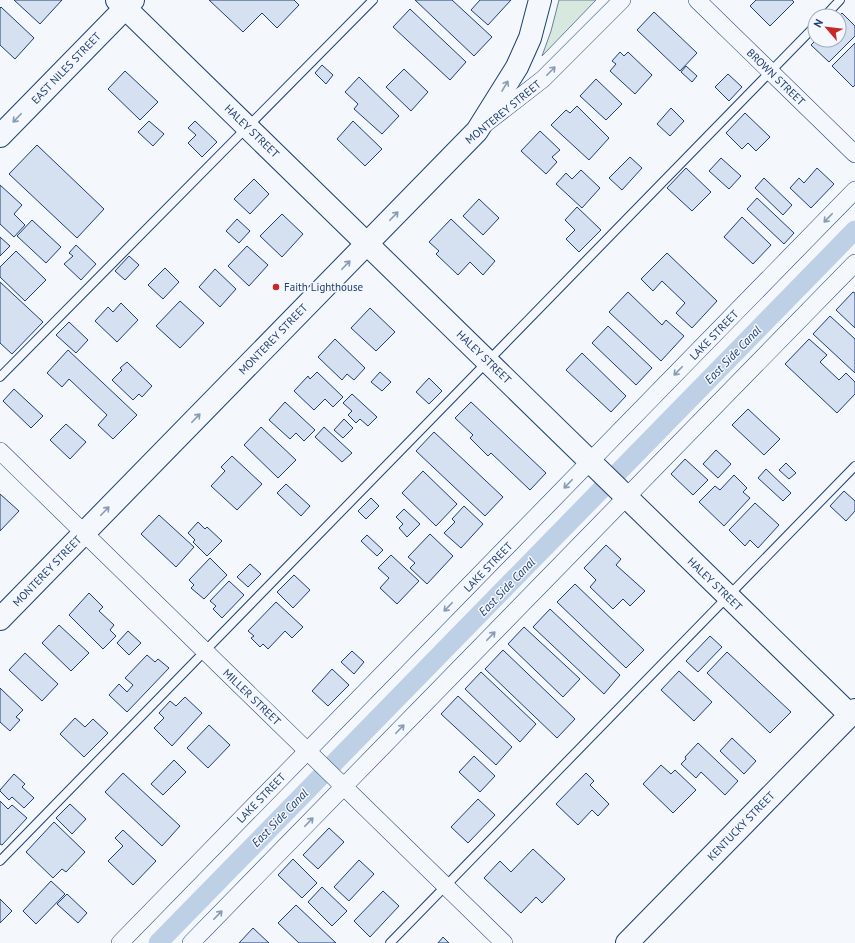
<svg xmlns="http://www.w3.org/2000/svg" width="855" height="943" font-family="'PT Sans',sans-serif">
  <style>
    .green { fill: #d7e8df; stroke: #687fa3 }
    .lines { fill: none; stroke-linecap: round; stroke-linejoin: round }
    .canal { stroke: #bed0e5; stroke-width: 19 }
    .building { fill: #d5e0f0; stroke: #1d3f73 }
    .lane-casing { stroke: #1d3f73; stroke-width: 10 }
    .street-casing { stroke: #1d3f73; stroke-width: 18 }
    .secondary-casing { stroke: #1d3f73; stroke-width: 24 }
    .lane { stroke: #f4f7fb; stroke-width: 8 }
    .street { stroke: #f4f7fb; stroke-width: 17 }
    .secondary { stroke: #f4f7fb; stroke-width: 22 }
    .oneway { stroke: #889bb7 }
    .poi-dot { fill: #c62828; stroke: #f4f7fb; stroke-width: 1.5 }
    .labels { text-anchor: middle; stroke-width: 3; stroke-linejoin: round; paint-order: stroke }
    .street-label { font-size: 11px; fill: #1d3f73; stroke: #f4f7fb }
    .poi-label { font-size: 11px; fill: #1d3f73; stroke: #f4f7fb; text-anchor: start }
    .water-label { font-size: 12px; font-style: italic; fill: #1d3f73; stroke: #f4f7fb }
  </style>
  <rect width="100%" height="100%" fill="#f4f7fb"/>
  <!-- green -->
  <path class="green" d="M 559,0 L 596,0 L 542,56 L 551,31 Z"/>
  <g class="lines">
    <!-- canal -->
    <path class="canal" d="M 158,943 L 855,230"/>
  </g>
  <!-- building -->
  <g class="building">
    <path d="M 14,0 L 62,0 L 40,24 Z"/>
    <path d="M 209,0 L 294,0 L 299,5 L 277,28 L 262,13 L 243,32 Z"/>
    <path d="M 415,0 L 452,0 L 492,37 L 474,56 Z"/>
    <path d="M 480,0 L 511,0 L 488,25 L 471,10 Z"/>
    <path d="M 756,0 L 792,0 L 794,2 L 770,26 L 750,6 Z"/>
    <path d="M 1,7 L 34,38 L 15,59 L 0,45 L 0,8 Z"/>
    <path d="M 410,9 L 466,62 L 450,80 L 393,27 Z"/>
    <path d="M 654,12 L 697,53 L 680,71 L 637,30 Z"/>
    <path d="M 842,13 L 855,26 L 855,36 L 829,62 L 811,45 L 816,40 L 839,40 L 839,16 Z"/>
    <path d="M 855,43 L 855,85 L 853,87 L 832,66 Z"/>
    <path d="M 620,52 L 624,56 L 628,52 L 652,75 L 635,94 L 610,71 L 616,64 L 612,61 Z"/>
    <path d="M 322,65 L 333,75 L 326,84 L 315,73 Z"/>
    <path d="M 686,66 L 697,76 L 692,82 L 681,72 Z"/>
    <path d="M 404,69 L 428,92 L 411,111 L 386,87 Z"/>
    <path d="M 125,71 L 158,102 L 140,120 L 108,89 Z"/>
    <path d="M 728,74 L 742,87 L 729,101 L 715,87 Z"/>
    <path d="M 359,77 L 399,116 L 382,134 L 354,109 L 358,104 L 345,92 Z"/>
    <path d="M 596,79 L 622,104 L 606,120 L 580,96 Z"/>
    <path d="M 577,106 L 609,138 L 589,160 L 551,125 L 566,110 L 570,113 Z"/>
    <path d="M 671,108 L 684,121 L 670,136 L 657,124 Z"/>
    <path d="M 745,113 L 770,137 L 756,151 L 748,143 L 742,149 L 726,133 Z"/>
    <path d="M 149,121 L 164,134 L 153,146 L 138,132 Z"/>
    <path d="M 195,121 L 217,142 L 202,157 L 188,143 L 196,135 L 188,128 Z"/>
    <path d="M 353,121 L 382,149 L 365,166 L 337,139 Z"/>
    <path d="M 540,131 L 560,150 L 552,157 L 557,162 L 546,174 L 521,151 Z"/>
    <path d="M 37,145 L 104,209 L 77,238 L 9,174 Z"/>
    <path d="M 630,157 L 642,168 L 622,190 L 609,178 Z"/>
    <path d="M 721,158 L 741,176 L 729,189 L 709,171 Z"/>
    <path d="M 686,168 L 711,192 L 692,211 L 667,188 Z"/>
    <path d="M 817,168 L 834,184 L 811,208 L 790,188 L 799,178 L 804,183 Z"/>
    <path d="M 581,170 L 600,188 L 582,208 L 556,184 L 566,173 L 572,179 Z"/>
    <path d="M 764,178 L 792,205 L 783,215 L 755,188 Z"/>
    <path d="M 254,179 L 269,194 L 250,214 L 234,199 Z"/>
    <path d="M 0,185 L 22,205 L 14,214 L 25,225 L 14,237 L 0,224 Z"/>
    <path d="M 757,198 L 794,233 L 784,244 L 747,209 Z"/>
    <path d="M 479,199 L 499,218 L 483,235 L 463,216 Z"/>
    <path d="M 577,207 L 601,230 L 579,252 L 566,239 L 575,230 L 565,220 Z"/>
    <path d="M 282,214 L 303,234 L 282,257 L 260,236 Z"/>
    <path d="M 742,217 L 771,245 L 753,264 L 724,237 Z"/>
    <path d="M 237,219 L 250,231 L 239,243 L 226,231 Z"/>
    <path d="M 451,219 L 495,261 L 483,275 L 470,262 L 458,275 L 436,254 L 439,251 L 429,242 Z"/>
    <path d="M 32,220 L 61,247 L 46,263 L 17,236 Z"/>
    <path d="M 0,237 L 10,246 L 0,256 Z"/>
    <path d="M 76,245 L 96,264 L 81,280 L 64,264 L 73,256 L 69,253 Z"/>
    <path d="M 247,246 L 268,265 L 249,286 L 228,266 Z"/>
    <path d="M 16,251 L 46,280 L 25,301 L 0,277 L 0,267 Z"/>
    <path d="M 667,253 L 717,301 L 692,328 L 676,313 L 685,303 L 662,281 L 653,291 L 641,279 Z"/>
    <path d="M 129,256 L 139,265 L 125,280 L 115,271 Z"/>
    <path d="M 165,268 L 179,282 L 163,299 L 148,285 Z"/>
    <path d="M 215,269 L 236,289 L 220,307 L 199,287 Z"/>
    <path d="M 0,282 L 43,322 L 12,354 L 0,343 Z"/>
    <path d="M 628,292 L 662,325 L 666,320 L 684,336 L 661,361 L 609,312 Z"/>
    <path d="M 853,292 L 855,293 L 855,328 L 836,310 Z"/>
    <path d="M 180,301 L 204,323 L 180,348 L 156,326 Z"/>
    <path d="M 121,303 L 138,320 L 117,342 L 95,321 L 108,307 L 113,312 Z"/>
    <path d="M 370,308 L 395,332 L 376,351 L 351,328 Z"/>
    <path d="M 830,316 L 855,339 L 855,373 L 813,334 Z"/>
    <path d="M 69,322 L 88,340 L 76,353 L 56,335 Z"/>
    <path d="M 608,326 L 652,368 L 636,385 L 592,343 Z"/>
    <path d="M 335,339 L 365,368 L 354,380 L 347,374 L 342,380 L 318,357 Z"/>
    <path d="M 809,339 L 827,355 L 820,362 L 839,380 L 846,373 L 855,382 L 855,394 L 837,413 L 785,364 Z"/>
    <path d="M 68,350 L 137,415 L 113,439 L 98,425 L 107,415 L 69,379 L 62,387 L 47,373 Z"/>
    <path d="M 582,353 L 626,396 L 611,412 L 566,370 Z"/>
    <path d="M 127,362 L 152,386 L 142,397 L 139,394 L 133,400 L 112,380 L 122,370 L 120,368 Z"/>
    <path d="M 317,372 L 343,397 L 333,407 L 325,399 L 314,410 L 294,391 L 308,376 L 310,379 Z"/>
    <path d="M 380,372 L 391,382 L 382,391 L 371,382 Z"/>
    <path d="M 429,378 L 442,391 L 429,404 L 416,392 Z"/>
    <path d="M 14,389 L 43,416 L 31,428 L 3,401 Z"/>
    <path d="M 352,394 L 377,417 L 368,426 L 360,419 L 356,423 L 348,415 L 352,411 L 343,403 Z"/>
    <path d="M 285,402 L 315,430 L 304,441 L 296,433 L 290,439 L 269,420 Z"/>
    <path d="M 471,402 L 546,473 L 530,490 L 491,453 L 488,456 L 470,438 L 473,435 L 455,418 Z"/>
    <path d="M 748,409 L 780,439 L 764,455 L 732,425 Z"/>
    <path d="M 344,419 L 353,428 L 343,438 L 334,430 Z"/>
    <path d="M 66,424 L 86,442 L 70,459 L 50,440 Z"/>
    <path d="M 261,427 L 296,460 L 278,478 L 244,445 Z"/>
    <path d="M 324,427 L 352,453 L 342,462 L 315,437 Z"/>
    <path d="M 434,432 L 503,497 L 485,516 L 416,451 Z"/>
    <path d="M 716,450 L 731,464 L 718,478 L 703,464 Z"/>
    <path d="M 232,456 L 262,484 L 237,510 L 211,486 L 225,471 L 221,467 Z"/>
    <path d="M 685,459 L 708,480 L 693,495 L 671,474 Z"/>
    <path d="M 786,463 L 796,473 L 789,479 L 779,470 Z"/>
    <path d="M 766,469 L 791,493 L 783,501 L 758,478 Z"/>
    <path d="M 423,471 L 457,504 L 436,526 L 402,493 Z"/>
    <path d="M 734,475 L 747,488 L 743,492 L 750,498 L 724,526 L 699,502 L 715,486 L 720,490 Z"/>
    <path d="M 286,484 L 310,506 L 301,516 L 277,493 Z"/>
    <path d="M 844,491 L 855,501 L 855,511 L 846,521 L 830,506 Z"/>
    <path d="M 0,494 L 19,511 L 0,531 Z"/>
    <path d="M 371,498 L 379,506 L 366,519 L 358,511 Z"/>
    <path d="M 755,503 L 779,525 L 758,548 L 750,540 L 745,546 L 729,530 Z"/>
    <path d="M 464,506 L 483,524 L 461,548 L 444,533 L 455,522 L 452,519 Z"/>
    <path d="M 404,509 L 420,524 L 407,537 L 399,528 L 403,524 L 396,517 Z"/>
    <path d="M 159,515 L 194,547 L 176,567 L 141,534 Z"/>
    <path d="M 198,522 L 205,529 L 207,527 L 222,541 L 207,556 L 193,542 L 195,540 L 188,533 Z"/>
    <path d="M 430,534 L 453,556 L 427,584 L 410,568 L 415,563 L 408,557 Z"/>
    <path d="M 367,535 L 383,550 L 377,556 L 361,541 Z"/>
    <path d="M 606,545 L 621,559 L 616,565 L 645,591 L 630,606 L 623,599 L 613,609 L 590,587 L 596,580 L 584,568 Z"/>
    <path d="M 391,555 L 419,581 L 397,604 L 380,588 L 389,578 L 378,568 Z"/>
    <path d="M 210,558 L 227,575 L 204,599 L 191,588 L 194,585 L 189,580 Z"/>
    <path d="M 250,564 L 261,574 L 248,587 L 237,577 Z"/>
    <path d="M 294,575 L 310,590 L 293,608 L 277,592 Z"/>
    <path d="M 229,581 L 244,595 L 222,618 L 213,609 L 216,606 L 210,601 Z"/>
    <path d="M 575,584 L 644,650 L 626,668 L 557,602 Z"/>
    <path d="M 89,593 L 103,607 L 99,611 L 114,625 L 110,630 L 116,636 L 103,649 L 69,615 Z"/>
    <path d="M 276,602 L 303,627 L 292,638 L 285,631 L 268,649 L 263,644 L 260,647 L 251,638 L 254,636 L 248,631 Z"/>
    <path d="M 550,609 L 620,675 L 604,694 L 533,627 Z"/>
    <path d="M 59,625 L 89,653 L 71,671 L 42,643 Z"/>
    <path d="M 524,627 L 580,679 L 563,697 L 508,644 Z"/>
    <path d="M 128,631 L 141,643 L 129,655 L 117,643 Z"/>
    <path d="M 710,636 L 722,647 L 698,672 L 686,661 Z"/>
    <path d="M 503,650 L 575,719 L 557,738 L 485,669 Z"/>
    <path d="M 352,651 L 364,662 L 354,674 L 341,662 Z"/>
    <path d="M 727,652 L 791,712 L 770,733 L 707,673 Z"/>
    <path d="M 25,653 L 58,684 L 42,701 L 9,670 Z"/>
    <path d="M 147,655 L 155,662 L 158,659 L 169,668 L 127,712 L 109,695 L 119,684 L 127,692 L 133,685 L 125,678 Z"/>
    <path d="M 332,669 L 349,685 L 328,706 L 312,691 Z"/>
    <path d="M 679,671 L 712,702 L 694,721 L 661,690 Z"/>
    <path d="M 481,672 L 536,724 L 520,742 L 465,689 Z"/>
    <path d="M 0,688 L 23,710 L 16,717 L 20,720 L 10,731 L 0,722 Z"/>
    <path d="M 458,696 L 512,747 L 496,765 L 441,714 Z"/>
    <path d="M 185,697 L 202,713 L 172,746 L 154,728 L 164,718 L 159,713 L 170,701 L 176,706 Z"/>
    <path d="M 75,718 L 85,727 L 93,719 L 108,733 L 84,757 L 60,734 Z"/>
    <path d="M 209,725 L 230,745 L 208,768 L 187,748 Z"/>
    <path d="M 732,738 L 756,761 L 744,774 L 720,751 Z"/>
    <path d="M 698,743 L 738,781 L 725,795 L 701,772 L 696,778 L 681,764 L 686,759 L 685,757 Z"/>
    <path d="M 474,756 L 495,776 L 480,792 L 459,772 Z"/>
    <path d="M 174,760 L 186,772 L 163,795 L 151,784 Z"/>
    <path d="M 661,765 L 671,774 L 675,770 L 696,790 L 673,813 L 643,784 Z"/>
    <path d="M 123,773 L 180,826 L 162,846 L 105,792 Z"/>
    <path d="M 586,773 L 594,781 L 590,785 L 609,804 L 598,816 L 592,810 L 578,825 L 556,804 Z"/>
    <path d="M 14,774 L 25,784 L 22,787 L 34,798 L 24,808 L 12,797 L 9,800 L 0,791 L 0,790 Z"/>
    <path d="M 478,799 L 495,815 L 468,843 L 451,827 Z"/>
    <path d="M 0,801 L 8,809 L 12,805 L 27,818 L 2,845 L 0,844 Z"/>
    <path d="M 70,804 L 86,819 L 72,834 L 56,818 Z"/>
    <path d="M 54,822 L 85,852 L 66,872 L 62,869 L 53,878 L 26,852 Z"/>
    <path d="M 329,828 L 344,842 L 318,869 L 303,855 Z"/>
    <path d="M 123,830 L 156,861 L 133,885 L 108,861 L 123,846 L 115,838 Z"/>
    <path d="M 533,849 L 565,879 L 542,903 L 536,897 L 521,913 L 484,878 L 500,861 L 511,872 Z"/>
    <path d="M 293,859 L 317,883 L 302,898 L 278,875 Z"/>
    <path d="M 359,860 L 374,874 L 349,901 L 334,887 Z"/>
    <path d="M 51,881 L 65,894 L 36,924 L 23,911 Z"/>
    <path d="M 322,887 L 347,911 L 332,926 L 308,902 Z"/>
    <path d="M 383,891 L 399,906 L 370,937 L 354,921 Z"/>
    <path d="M 67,894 L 87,913 L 78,923 L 57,904 Z"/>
    <path d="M 0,899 L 12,911 L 0,923 Z"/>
    <path d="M 296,905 L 336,943 L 299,943 L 278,923 Z"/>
    <path d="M 253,928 L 269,943 L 239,943 Z"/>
    <path d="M 443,937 L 449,943 L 438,943 Z"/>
  </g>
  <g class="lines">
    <!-- lane casing -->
    <g class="lane-casing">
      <g id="lane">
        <path d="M 825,16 L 840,0"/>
        <path d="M 0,377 L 373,0"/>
        <path d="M 0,861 L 815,26"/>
        <path d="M 390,943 L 855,466"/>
      </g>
    </g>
    <!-- street casing -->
    <g class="street-casing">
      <g id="street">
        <path d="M 697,0 L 855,154"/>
        <path d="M 485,124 L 543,79 L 622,0"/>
        <path d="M 0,451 L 504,943"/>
        <path d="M 120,943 L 855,190"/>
        <path d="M 191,943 L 855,263"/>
      </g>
    </g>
    <!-- secondary casing -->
    <g class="secondary-casing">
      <g id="secondary">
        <path d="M 117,0 L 850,715"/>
        <path d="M 0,136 L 133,0"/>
        <path d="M 0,619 L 477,131 L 517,67 L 530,38 L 540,0"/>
        <path d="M 627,943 L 855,710"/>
      </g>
    </g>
    <!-- lane -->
    <use href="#lane" class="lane"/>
    <!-- street -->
    <use href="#street" class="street"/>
    <!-- secondary -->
    <use href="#secondary" class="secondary"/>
  </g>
  <!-- one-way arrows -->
  <defs><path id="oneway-shaft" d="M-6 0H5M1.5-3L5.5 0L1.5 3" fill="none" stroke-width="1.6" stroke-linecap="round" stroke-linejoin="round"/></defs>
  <g class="oneway">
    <use href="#oneway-shaft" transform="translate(551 71) rotate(-45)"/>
    <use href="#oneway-shaft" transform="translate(505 86) rotate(-59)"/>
    <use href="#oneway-shaft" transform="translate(17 118) rotate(134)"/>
    <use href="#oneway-shaft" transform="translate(394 216) rotate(-46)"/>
    <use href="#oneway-shaft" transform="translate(828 218) rotate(134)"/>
    <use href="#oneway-shaft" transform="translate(346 265) rotate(-46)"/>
    <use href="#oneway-shaft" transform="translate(678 371) rotate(134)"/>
    <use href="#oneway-shaft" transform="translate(196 418) rotate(-46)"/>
    <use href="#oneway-shaft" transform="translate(568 484) rotate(134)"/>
    <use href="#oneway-shaft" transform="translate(105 511) rotate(-46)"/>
    <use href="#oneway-shaft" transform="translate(448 607) rotate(134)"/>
    <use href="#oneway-shaft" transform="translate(491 636) rotate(-46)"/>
    <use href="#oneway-shaft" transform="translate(400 729) rotate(-46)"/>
    <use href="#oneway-shaft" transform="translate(309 822) rotate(-46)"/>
    <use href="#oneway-shaft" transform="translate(218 915) rotate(-46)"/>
  </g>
  <!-- markers -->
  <circle class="poi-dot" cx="276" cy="287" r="4"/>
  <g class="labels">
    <!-- street labels -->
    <g class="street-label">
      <text transform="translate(66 68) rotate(-46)" y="4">EAST NILES STREET</text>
      <text transform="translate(776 77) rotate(44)" y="4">BROWN STREET</text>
      <text transform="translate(503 112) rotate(-39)" y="4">MONTEREY STREET</text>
      <text transform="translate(252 131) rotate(44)" y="4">HALEY STREET</text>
      <text transform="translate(714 335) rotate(-46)" y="4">LAKE STREET</text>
      <text transform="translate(273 339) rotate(-46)" y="4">MONTEREY STREET</text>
      <text transform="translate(484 357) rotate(44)" y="4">HALEY STREET</text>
      <text transform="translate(488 567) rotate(-46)" y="4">LAKE STREET</text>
      <text transform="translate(47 571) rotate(-46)" y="4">MONTEREY STREET</text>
      <text transform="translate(715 584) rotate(44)" y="4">HALEY STREET</text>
      <text transform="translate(252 697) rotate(44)" y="4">MILLER STREET</text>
      <text transform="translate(261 798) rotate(-46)" y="4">LAKE STREET</text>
      <text transform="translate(741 826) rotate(-46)" y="4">KENTUCKY STREET</text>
    </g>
    <!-- poi labels -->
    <g class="poi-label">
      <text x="284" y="291">Faith Lighthouse</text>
    </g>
    <!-- water labels -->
    <g class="water-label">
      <text transform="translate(733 355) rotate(-46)" y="4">East Side Canal</text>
      <text transform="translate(507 587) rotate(-46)" y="4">East Side Canal</text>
      <text transform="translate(280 818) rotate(-46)" y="4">East Side Canal</text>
    </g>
  </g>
  <!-- north arrow -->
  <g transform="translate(827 28) rotate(298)"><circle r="19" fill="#f4f7fb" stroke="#9eadc5"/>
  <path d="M0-3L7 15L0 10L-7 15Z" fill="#c62828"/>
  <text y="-6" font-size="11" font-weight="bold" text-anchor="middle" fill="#1d3f73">N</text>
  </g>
</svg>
